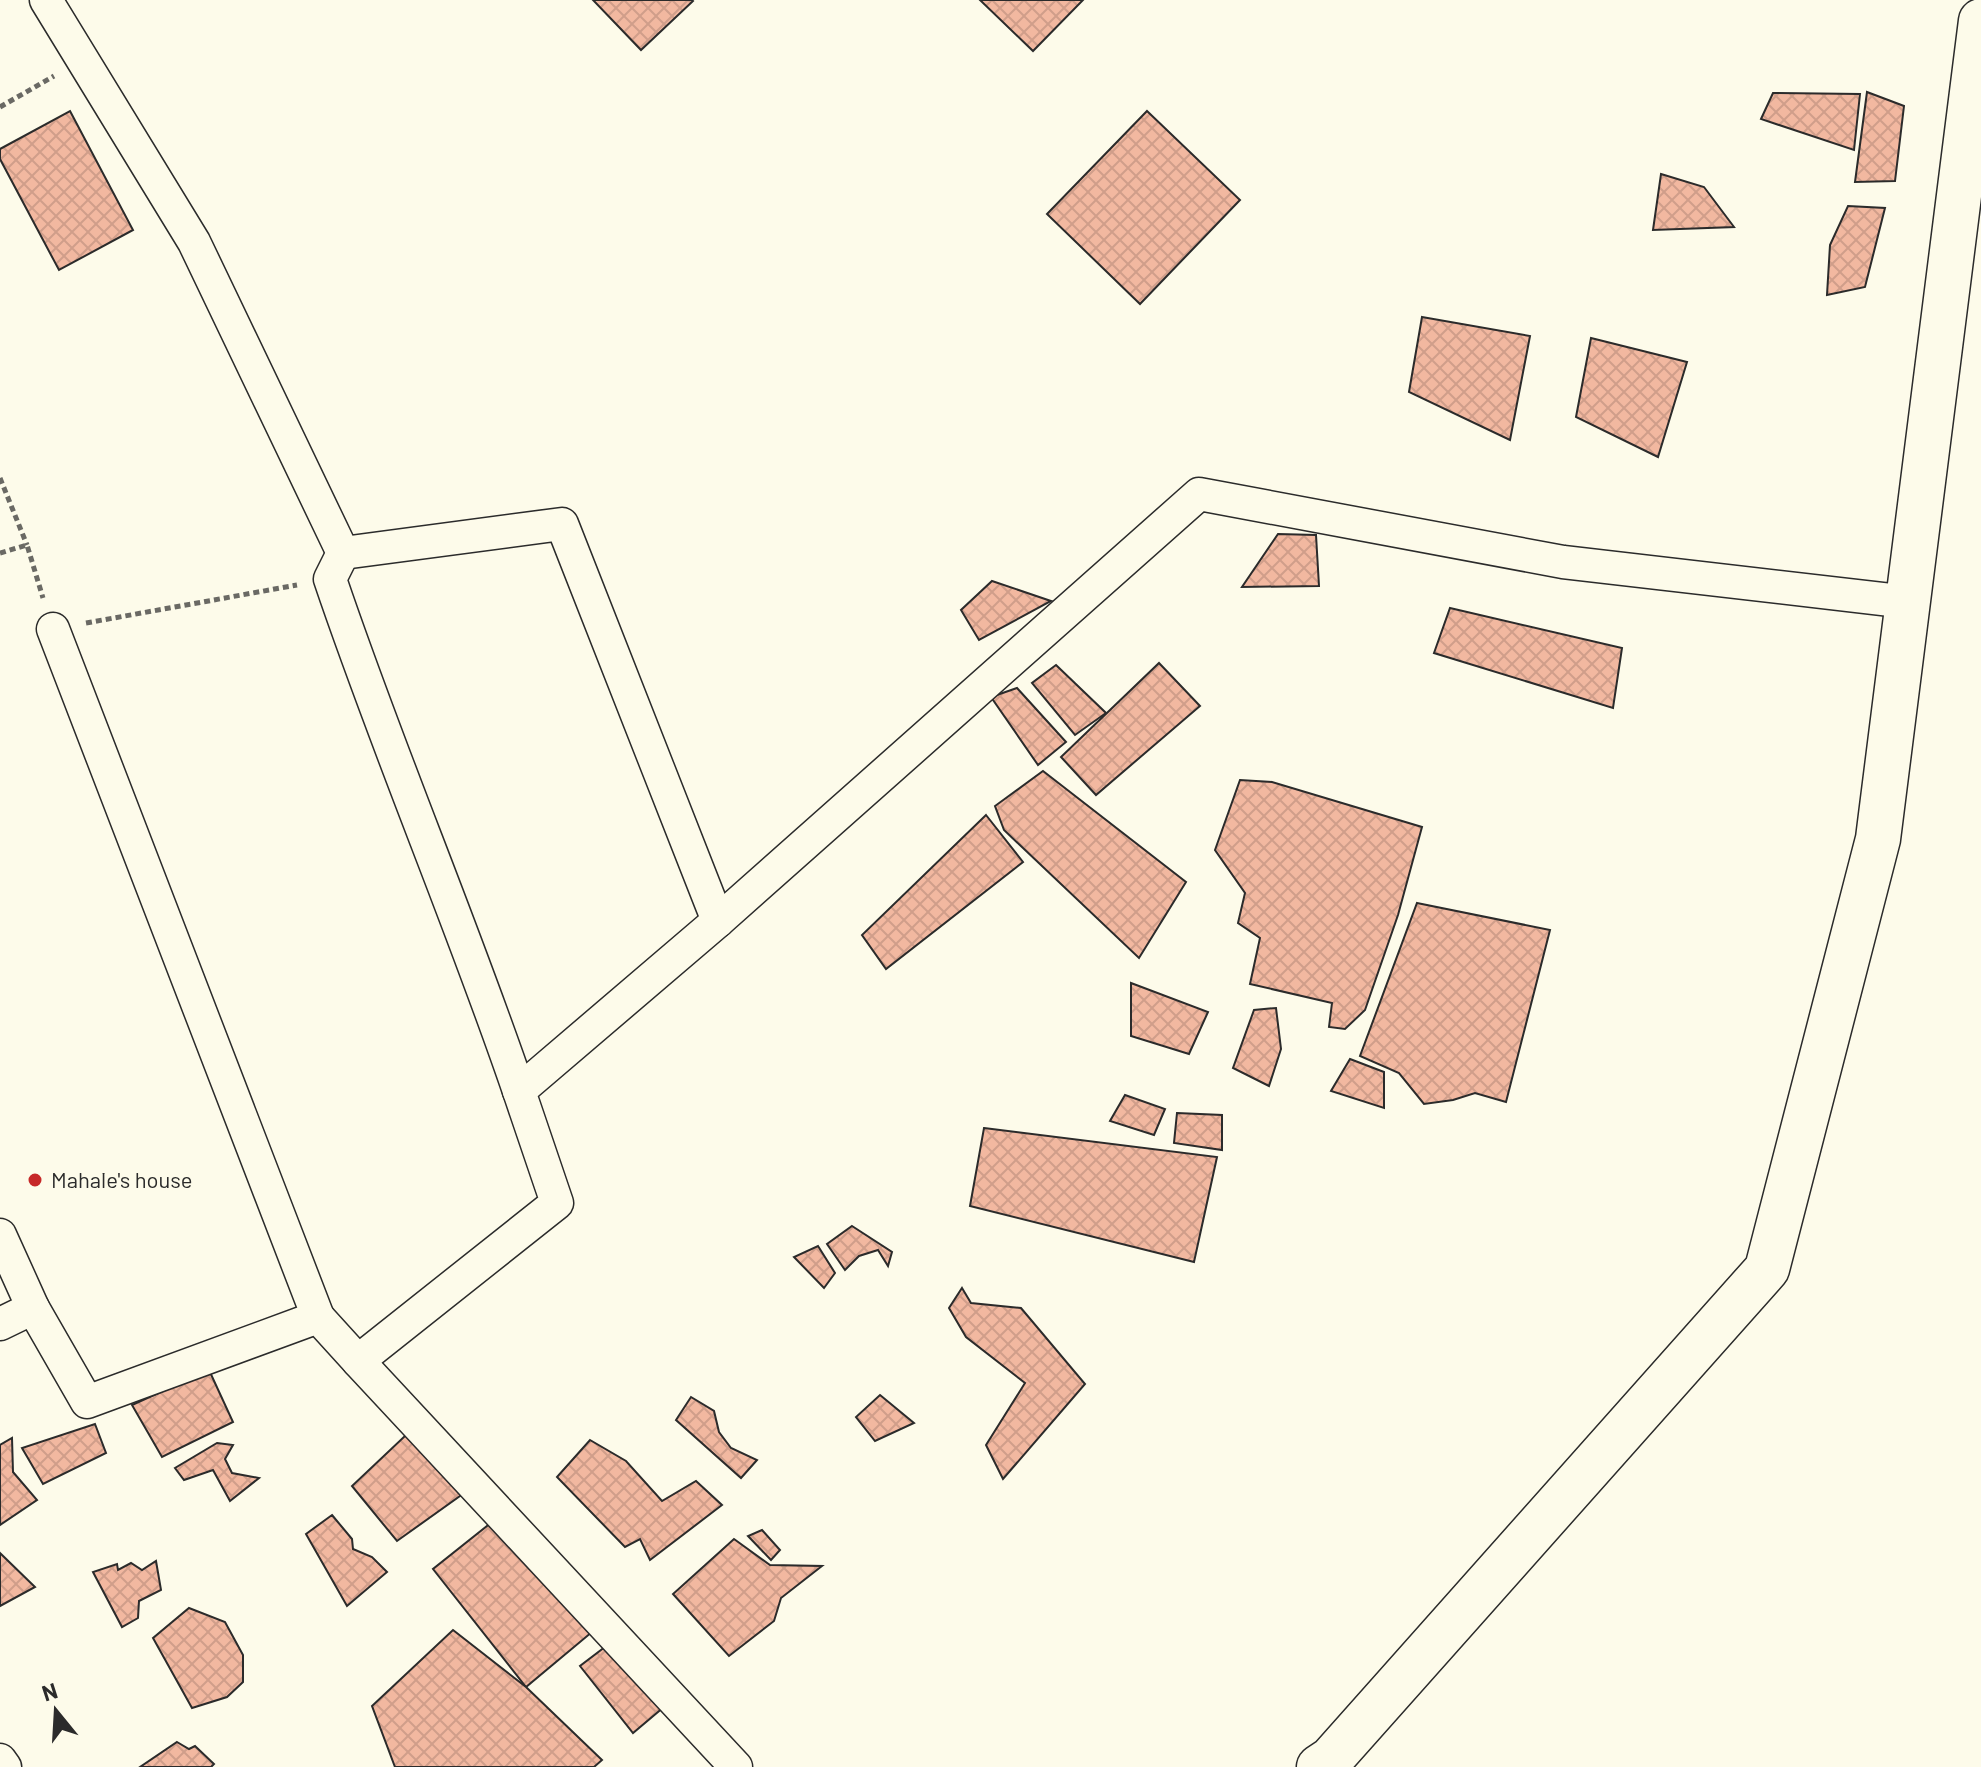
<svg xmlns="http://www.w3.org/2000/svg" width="1981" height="1767" font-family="Barlow,sans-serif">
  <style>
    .building { fill: url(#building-cross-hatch); stroke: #2b2b2b; stroke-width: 2 }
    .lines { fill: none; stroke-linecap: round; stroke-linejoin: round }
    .minor-casing { stroke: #2b2b2b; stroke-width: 35 }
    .primary-casing { stroke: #2b2b2b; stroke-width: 47 }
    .path { stroke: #6a6964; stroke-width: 5; stroke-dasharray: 6 4; stroke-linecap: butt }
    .minor { stroke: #fdfbea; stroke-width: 32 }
    .primary { stroke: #fdfbea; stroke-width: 44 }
    .poi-dot { fill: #c62828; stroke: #fdfbea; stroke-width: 3 }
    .labels { text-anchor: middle; stroke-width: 6; stroke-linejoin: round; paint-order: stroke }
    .poi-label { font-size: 22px; fill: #2b2b2b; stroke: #fdfbea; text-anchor: start }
  </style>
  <defs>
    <pattern id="building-cross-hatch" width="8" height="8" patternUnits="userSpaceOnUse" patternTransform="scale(2)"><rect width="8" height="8" fill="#f2b8a0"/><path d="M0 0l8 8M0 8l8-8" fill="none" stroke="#d09e8a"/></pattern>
  </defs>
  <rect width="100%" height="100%" fill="#fdfbea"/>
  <!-- building -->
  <g class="building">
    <path d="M 593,0 L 692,0 L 693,1 L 641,50 Z"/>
    <path d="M 980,0 L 1083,0 L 1033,51 Z"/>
    <path d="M 1867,92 L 1904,106 L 1895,181 L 1855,182 Z"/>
    <path d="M 1773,93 L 1860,94 L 1854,150 L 1761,119 Z"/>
    <path d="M 70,111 L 133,230 L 59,270 L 0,159 L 0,149 Z"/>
    <path d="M 1147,111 L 1240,200 L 1140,304 L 1047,214 Z"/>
    <path d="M 1661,174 L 1704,187 L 1734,227 L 1653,230 Z"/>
    <path d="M 1848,206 L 1885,208 L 1865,287 L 1827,295 L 1830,245 Z"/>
    <path d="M 1422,317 L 1530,336 L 1510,440 L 1409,392 Z"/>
    <path d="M 1591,338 L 1687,362 L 1658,457 L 1576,417 Z"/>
    <path d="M 1278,534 L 1316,535 L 1319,586 L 1242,587 Z"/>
    <path d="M 992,581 L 1051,601 L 979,640 L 961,610 Z"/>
    <path d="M 1450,608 L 1622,648 L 1613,708 L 1434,653 Z"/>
    <path d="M 1159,663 L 1200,706 L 1096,795 L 1061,757 Z"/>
    <path d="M 1056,665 L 1106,713 L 1075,735 L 1032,683 Z"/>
    <path d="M 1017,688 L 1066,742 L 1038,765 L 991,697 Z"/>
    <path d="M 1043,771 L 1186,882 L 1139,958 L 1004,830 L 995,806 Z"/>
    <path d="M 1240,780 L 1272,782 L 1422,827 L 1398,915 L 1365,1010 L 1345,1029 L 1329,1027 L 1332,1003 L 1250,984 L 1260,938 L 1238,923 L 1245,893 L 1215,850 Z"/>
    <path d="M 986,815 L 1023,862 L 886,969 L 862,935 Z"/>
    <path d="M 1417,903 L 1550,930 L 1506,1102 L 1475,1093 L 1453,1100 L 1424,1104 L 1399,1073 L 1360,1056 Z"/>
    <path d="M 1131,983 L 1208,1012 L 1189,1054 L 1131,1036 Z"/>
    <path d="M 1276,1008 L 1281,1049 L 1269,1086 L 1233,1068 L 1254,1010 Z"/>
    <path d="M 1350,1059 L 1384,1072 L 1384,1108 L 1331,1091 Z"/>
    <path d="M 1125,1095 L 1165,1109 L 1154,1135 L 1110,1121 Z"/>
    <path d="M 1177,1113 L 1222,1115 L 1222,1150 L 1174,1143 Z"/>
    <path d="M 984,1128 L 1217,1157 L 1194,1262 L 970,1206 Z"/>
    <path d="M 852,1226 L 892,1252 L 888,1266 L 878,1250 L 859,1256 L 845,1270 L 827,1244 Z"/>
    <path d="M 818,1246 L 835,1273 L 824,1288 L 794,1257 Z"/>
    <path d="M 962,1288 L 971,1303 L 1021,1308 L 1085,1384 L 1003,1479 L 986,1445 L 1025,1383 L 966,1337 L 949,1308 Z"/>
    <path d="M 209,1370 L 233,1422 L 162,1457 L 132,1405 Z"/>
    <path d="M 880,1395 L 914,1423 L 875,1441 L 856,1417 Z"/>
    <path d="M 691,1397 L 714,1411 L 719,1432 L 731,1448 L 757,1460 L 741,1478 L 676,1420 Z"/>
    <path d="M 95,1424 L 106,1453 L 43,1484 L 22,1448 Z"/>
    <path d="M 406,1435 L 474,1486 L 397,1541 L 352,1486 Z"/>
    <path d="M 12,1438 L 13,1472 L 37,1500 L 0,1525 L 0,1445 Z"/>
    <path d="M 590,1440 L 626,1461 L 662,1501 L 696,1481 L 722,1505 L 650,1560 L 640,1539 L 625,1547 L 557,1477 Z"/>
    <path d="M 217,1443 L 233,1445 L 225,1459 L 232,1473 L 259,1478 L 230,1501 L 213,1470 L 184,1480 L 175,1468 Z"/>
    <path d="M 507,1510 L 604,1622 L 526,1687 L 433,1569 Z"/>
    <path d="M 332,1515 L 352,1539 L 353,1549 L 372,1557 L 387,1572 L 347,1606 L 306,1534 Z"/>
    <path d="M 762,1530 L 780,1550 L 771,1560 L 748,1536 Z"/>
    <path d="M 734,1539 L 770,1565 L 822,1566 L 781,1598 L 774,1621 L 729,1656 L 673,1594 Z"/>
    <path d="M 0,1553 L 35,1587 L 0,1606 Z"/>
    <path d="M 156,1561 L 161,1590 L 139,1601 L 138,1618 L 122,1627 L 93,1572 L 117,1564 L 118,1570 L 131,1563 L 142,1570 Z"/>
    <path d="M 189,1608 L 225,1622 L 243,1655 L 243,1682 L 227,1697 L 192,1708 L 153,1638 Z"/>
    <path d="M 453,1630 L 526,1687 L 602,1760 L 594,1767 L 395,1767 L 372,1706 Z"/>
    <path d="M 618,1637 L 677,1696 L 633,1733 L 580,1666 Z"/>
    <path d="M 177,1742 L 189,1749 L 195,1746 L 214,1764 L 211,1767 L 140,1767 Z"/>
  </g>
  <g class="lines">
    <!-- minor casing -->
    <g class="minor-casing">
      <g id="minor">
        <path d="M 46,0 L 194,242 L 343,553 L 562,524 L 718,921"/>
        <path d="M 343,553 L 330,579 C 388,751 460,918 519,1091"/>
        <path d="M 53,629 L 318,1317"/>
        <path d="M 0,1235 L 33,1308"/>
        <path d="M 0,1324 L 33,1308 L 87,1402 L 318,1317 L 358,1361"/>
        <path d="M 0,1760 L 5,1767"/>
        <path d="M 736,1767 L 358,1361 L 557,1203 L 519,1091 L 718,921 L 1199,494 L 1563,562 L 1908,602"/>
      </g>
    </g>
    <!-- primary casing -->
    <g class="primary-casing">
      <path id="primary" d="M 1319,1767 L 1331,1759 L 1767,1269 L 1878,839 L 1981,21"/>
    </g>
    <!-- path -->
    <g class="path">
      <path d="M 0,107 L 54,76"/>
      <path d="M 0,478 L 27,545"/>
      <path d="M 0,553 L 27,545 L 43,598"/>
      <path d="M 86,623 L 297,585"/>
    </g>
    <!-- minor -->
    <use href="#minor" class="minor"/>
    <!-- primary -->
    <use href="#primary" class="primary"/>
  </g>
  <!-- markers -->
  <circle class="poi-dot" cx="35" cy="1180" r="8"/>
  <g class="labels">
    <!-- poi labels -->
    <g class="poi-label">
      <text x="51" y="1188">Mahale's house</text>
    </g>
  </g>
  <!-- north arrow -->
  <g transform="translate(56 1711) rotate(342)" stroke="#fdfbea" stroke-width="6" paint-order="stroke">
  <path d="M0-6L14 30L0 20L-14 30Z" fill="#2b2b2b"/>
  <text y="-12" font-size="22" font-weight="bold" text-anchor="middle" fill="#2b2b2b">N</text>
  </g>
</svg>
